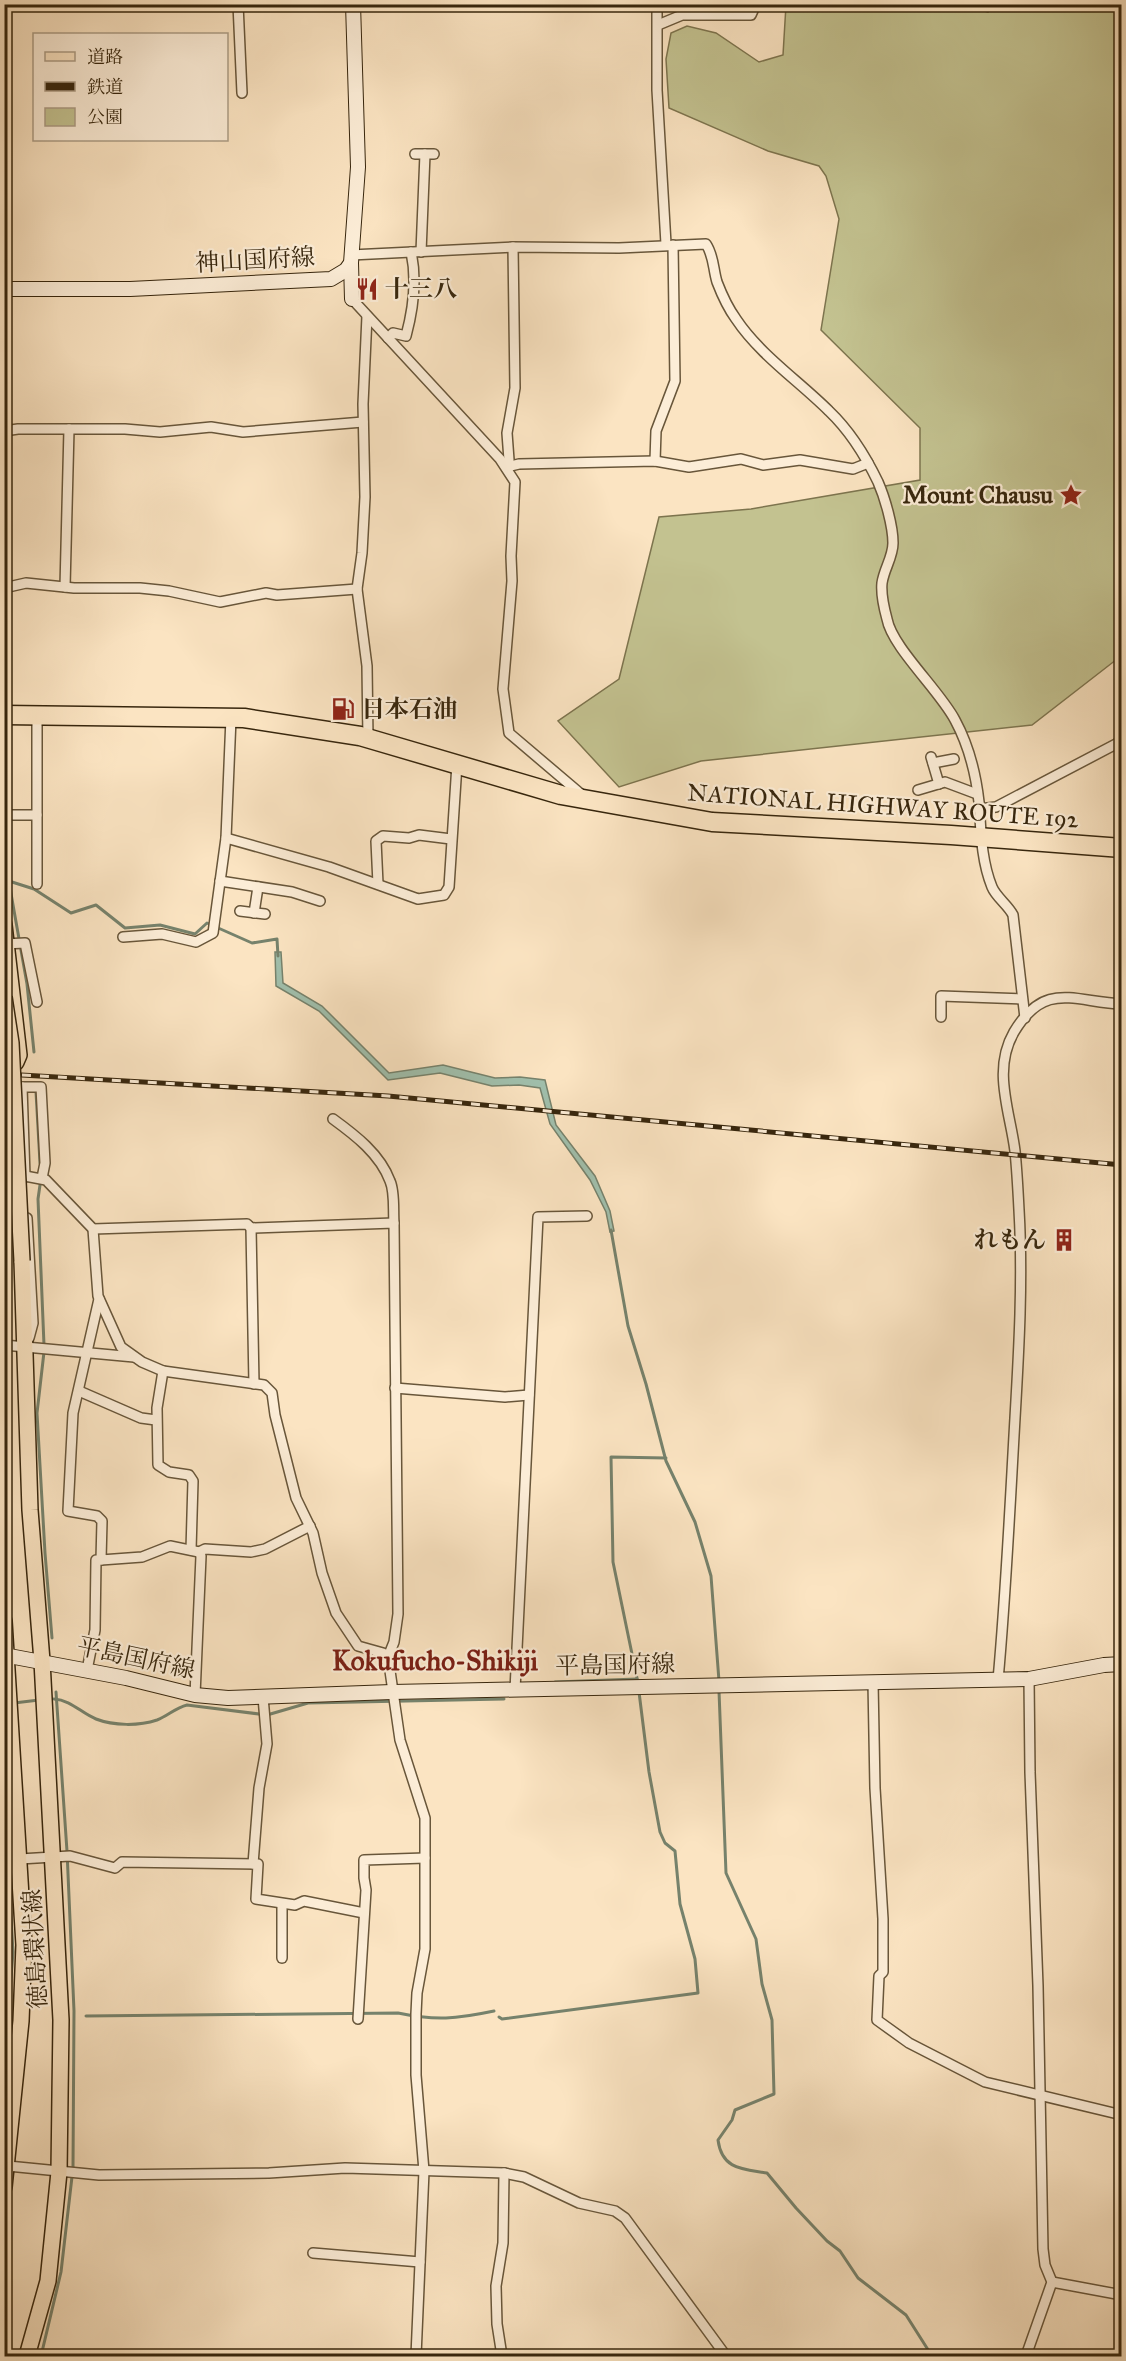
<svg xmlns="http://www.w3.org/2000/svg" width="1126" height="2361" font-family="'IM FELL Great Primer','Noto Serif JP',serif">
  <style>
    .green { fill: #c3c290; stroke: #7d744e; stroke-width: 1.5 }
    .water { fill: #a0bfac; stroke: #76826c; stroke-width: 1.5 }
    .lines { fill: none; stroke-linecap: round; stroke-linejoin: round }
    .stream { stroke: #76826c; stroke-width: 3 }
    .street-casing { stroke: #68563a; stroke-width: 12 }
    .secondary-casing { stroke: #37260d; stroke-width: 16 }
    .primary-casing { stroke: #37260d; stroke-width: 18 }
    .highway-casing { stroke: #37260d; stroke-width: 21 }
    .street { stroke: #fcedd7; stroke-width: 9 }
    .secondary { stroke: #fcedd7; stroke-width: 14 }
    .primary { stroke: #fbe4c2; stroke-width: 15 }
    .highway { stroke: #fbe4c2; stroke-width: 18 }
    .rail-casing { stroke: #37260d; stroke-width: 5 }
    .rail { stroke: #fcedd7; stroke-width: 3; stroke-dasharray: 9; stroke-linecap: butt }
    .primary-bridge-casing { stroke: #37260d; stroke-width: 18; stroke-linecap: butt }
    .primary-bridge { stroke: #fbe4c2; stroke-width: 15 }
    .labels { text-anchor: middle; stroke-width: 4.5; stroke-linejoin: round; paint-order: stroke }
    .street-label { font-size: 24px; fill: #37260d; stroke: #fcedd7 }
    .poi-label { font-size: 24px; font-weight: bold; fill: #37260d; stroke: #fcedd7; text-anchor: start }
    .quarter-label { font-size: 27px; font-weight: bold; fill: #7a1f14; stroke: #fcedd7 }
  </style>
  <rect width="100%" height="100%" fill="#fbe4c2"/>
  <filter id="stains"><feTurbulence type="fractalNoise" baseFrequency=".00333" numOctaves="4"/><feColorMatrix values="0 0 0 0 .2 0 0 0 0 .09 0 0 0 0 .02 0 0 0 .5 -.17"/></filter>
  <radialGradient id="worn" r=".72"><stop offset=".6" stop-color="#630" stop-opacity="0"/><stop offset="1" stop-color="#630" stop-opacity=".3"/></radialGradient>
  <!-- green -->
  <path class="green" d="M 962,4 L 988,12 L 993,5 L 1121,5 L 1121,656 L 1032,725 L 701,761 L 619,787 L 558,721 L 619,679 L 659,517 L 751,509 L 920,480 L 920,428 L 821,330 L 839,219 L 826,176 L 819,166 L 768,151 L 669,108 L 666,59 L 671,33 L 687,26 L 716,33 L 759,62 L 783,55 L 786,5 Z"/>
  <!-- water -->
  <path class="water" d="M 275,952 L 281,952 L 283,983 L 322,1006 L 389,1073 L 443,1065 L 495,1078 L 520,1077 L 545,1080 L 556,1125 L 595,1176 L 610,1211 L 614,1231 L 610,1232 L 606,1212 L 590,1180 L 550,1124 L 540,1088 L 519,1085 L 492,1086 L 440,1073 L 388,1080 L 319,1011 L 276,986 Z"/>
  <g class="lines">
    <!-- stream -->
    <g class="stream">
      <path d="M 4,854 L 27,984 L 34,1052"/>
      <path d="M 12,882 L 34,889 L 71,913 L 96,905 L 125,928 L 160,925 L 195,934 L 207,923 L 252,943 L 277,939 L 278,956"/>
      <path d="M 36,1092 L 40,1163"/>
      <path d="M 40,1185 L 38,1199 L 44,1345"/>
      <path d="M 611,1230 L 628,1326 L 646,1384 L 666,1461 L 695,1522 L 711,1576 L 719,1681"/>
      <path d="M 44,1352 L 37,1413 L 45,1553 L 52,1638"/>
      <path d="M 555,1682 L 637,1679"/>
      <path d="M 638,1683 L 613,1562 L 611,1457 L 666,1458"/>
      <path d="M 719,1691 L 726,1873 L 756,1939 L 762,1984 L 772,2020 L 774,2094 L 735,2110 L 732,2120 L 718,2140 C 722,2170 743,2169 767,2173 L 796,2208 L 827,2241 L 840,2251 L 858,2278 L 906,2315 L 932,2356"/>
      <path d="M 54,1699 C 71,1700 81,1713 96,1719 C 114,1726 139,1726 157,1720 C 168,1716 175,1708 187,1705 L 267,1715 L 308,1703 L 504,1699"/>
      <path d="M 14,1703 L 39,1700"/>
      <path d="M 4,1799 L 13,1952 L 4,2068"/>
      <path d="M 86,2016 L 398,2013 C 436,2021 456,2019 494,2011"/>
      <path d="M 499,2017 L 502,2019 L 698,1993 L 695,1959 L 680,1904 L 675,1851 L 665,1843 L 660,1832 L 649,1772 L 639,1692"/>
      <path d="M 4,2018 L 11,2017"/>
      <path d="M 41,2356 L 61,2272 L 73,2168 L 74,2011 L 67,1851 L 56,1692"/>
    </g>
    <!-- street casing -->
    <g class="street-casing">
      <g id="street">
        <path d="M 238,4 L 242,93"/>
        <path d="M 657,4 L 657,90 L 666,244"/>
        <path d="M 658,25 L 682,15 L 751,15 L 756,4"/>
        <path d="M 415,154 L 434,154"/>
        <path d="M 421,252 L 425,154"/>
        <path d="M 351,255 L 513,247 L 619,248 L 706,244 C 714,256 713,269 717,282 C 722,295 728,308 736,319 C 760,355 799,381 829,411 C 849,430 866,457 878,482 C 885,498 893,526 893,543 C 893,557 884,569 882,583 C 881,593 884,608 887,619 C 892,647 940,691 955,720 C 968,744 976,775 979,802 C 981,830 981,860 992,887 C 996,897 1008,905 1013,915 L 1025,1018"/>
        <path d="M 352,299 L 500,459 L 515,482 L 511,556 L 512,581 L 503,689 L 509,733 L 582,795"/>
        <path d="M 367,316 L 363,404 L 365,497 L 362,553 L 357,589 L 367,666 L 368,739"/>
        <path d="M 388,338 L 393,333 L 406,336 C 413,310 417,279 411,252"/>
        <path d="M 4,431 L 18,429 L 125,429 L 160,432 L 211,427 L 243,432 L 363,422"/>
        <path d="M 655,461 L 656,431 L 675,381 L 673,245"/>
        <path d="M 506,467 L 519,464 L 655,461 L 689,467 L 741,459 L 763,465 L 800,460 L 853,469 L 868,463"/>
        <path d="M 506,467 L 509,460 L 507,433 L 515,388 L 513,247"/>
        <path d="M 65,587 L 69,429"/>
        <path d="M 4,588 L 26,583 L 74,588 L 140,588 L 169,591 L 220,602 L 266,593 L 277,595 L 357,589"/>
        <path d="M 931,757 L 939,784"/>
        <path d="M 933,763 L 954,759"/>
        <path d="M 918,790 L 945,782 L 977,794"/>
        <path d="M 979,809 L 996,807 L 1116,744 L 1122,739"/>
        <path d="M 4,815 L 37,815"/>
        <path d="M 226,838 L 329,867 L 418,899 L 444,895 L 449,887 L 457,764"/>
        <path d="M 220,881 L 292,892 L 320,901"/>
        <path d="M 37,884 L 37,716"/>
        <path d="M 378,884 L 376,841 L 383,836 L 409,838 L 419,835 L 451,839"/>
        <path d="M 240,911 L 265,914"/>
        <path d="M 254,913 L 258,887"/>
        <path d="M 123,937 L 162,934 L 196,942 L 213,933 L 226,838 L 231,718"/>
        <path d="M 4,944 L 25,943 L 37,1002"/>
        <path d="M 941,1017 L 941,996 L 1022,999"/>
        <path d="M 4,1086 L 22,1087 L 25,1177"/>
        <path d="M 22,1087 L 41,1087 L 45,1163 L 42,1178"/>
        <path d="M 333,1119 C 355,1135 380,1154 390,1181 C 395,1192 393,1210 394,1223"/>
        <path d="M 4,1177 L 25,1176 L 46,1180 L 93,1229 L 98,1296 L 121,1347 L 142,1362 L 163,1371 L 264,1385 L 272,1393 L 275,1415 L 296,1498 L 313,1533 L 322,1573 L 336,1613 L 358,1646 L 383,1653 L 388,1657 L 400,1740 L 425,1818 L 425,1949 L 417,1993 L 416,2014 L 416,2075 L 424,2171 L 416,2356"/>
        <path d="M 27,1218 L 33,1323 L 29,1338"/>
        <path d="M 251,1228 L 254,1384"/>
        <path d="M 93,1229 L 247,1224 L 251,1228 L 394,1223 L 398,1614 L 394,1642 L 388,1657"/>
        <path d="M 99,1299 L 73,1413 L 68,1511 L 97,1516 L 102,1521 L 101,1560 L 142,1557 L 170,1546 L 199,1552 L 201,1556 L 195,1695"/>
        <path d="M 4,1345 L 134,1357"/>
        <path d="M 163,1371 L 157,1408 L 158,1465 L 169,1472 L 189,1475 L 193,1481 L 191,1550"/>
        <path d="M 395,1388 L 505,1397 L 529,1395"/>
        <path d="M 79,1391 L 141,1418 L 156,1420"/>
        <path d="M 199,1552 L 205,1549 L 251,1552 L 265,1549 L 310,1526"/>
        <path d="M 87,1670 L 95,1630 L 96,1560 L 101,1560"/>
        <path d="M 998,1680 C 1006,1593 1010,1505 1015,1418 C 1019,1349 1023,1279 1019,1210 C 1018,1190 1017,1171 1015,1151 C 1010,1111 992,1070 1014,1032 C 1045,980 1074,1002 1122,1004"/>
        <path d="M 873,1682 L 875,1788 L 883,1919 L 883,1972 L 879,1976 L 877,2020 L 909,2043 L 985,2082 L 1122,2115"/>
        <path d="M 515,1690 L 538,1217 L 587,1216"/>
        <path d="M 20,1859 L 70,1856 L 115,1868 L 122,1862 L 258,1864 L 256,1899 L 295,1905 L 304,1901 L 364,1913"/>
        <path d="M 253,1864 L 259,1788 L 267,1744 L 263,1697"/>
        <path d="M 282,1904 L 282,1958"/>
        <path d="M 358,2019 L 366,1890 L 364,1878 L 364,1860 L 425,1858"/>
        <path d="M 8,2166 L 99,2175 L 269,2173 L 345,2168 L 504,2173 L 524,2177 L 579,2203 L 615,2211 L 625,2218 L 726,2356"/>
        <path d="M 313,2253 L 420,2262"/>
        <path d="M 1052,2282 L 1122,2295"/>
        <path d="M 502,2356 L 497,2324 L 496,2286 L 503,2243 L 504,2173"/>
        <path d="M 1024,2356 L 1027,2353 L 1052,2282 L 1045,2265 L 1043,2249 L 1038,1986 L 1030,1772 L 1029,1679"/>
      </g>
    </g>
    <!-- secondary casing -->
    <g class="secondary-casing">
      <g id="secondary">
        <path d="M 351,263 L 352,299"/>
        <path d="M 4,289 L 130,289 L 331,279 L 346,270 L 351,263 L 358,167 L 353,4"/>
        <path d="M 4,1655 L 126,1678 L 195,1695 L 228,1698 L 392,1692 L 1029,1679 L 1104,1665 L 1122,1664"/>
      </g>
    </g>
    <!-- primary casing -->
    <g class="primary-casing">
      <g id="primary">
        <path d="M 4,925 L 19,1055 L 16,1062 L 4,1061"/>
        <path d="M 22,1261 L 30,1510 L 42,1661 L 61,2020 L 59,2172 L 48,2281 L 27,2356"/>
        <path d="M 4,1621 L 24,1945 L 21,2021 L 4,2187"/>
      </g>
    </g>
    <!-- highway casing -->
    <g class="highway-casing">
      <path id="highway" d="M 4,715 L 244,718 L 360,736 L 561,795 L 712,822 L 951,835 L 1122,848"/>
    </g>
    <!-- street -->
    <use href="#street" class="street"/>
    <!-- secondary -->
    <use href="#secondary" class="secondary"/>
    <!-- primary -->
    <use href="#primary" class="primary"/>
    <!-- highway -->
    <use href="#highway" class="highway"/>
    <!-- rail casing -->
    <g class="rail-casing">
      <path id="rail" d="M 4,1074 L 388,1096 L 1122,1165"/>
    </g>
    <!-- rail -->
    <use href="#rail" class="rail"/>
    <!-- primary-bridge casing -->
    <g class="primary-bridge-casing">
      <path id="primary-bridge" d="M 4,997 L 11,1043 L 22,1261"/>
    </g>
    <!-- primary-bridge -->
    <use href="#primary-bridge" class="primary-bridge"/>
  </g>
  <!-- icons -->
  <defs>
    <g id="restaurant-bare" transform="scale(1.8)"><path d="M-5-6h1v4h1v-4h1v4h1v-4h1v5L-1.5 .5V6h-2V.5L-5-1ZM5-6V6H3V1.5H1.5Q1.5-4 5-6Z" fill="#8f2418" stroke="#fcedd7" stroke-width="2.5" paint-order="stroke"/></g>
    <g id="sight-bare" transform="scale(1.8)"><path d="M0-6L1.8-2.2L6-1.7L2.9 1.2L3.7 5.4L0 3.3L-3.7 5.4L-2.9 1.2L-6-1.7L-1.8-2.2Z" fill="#8f2418" stroke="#fcedd7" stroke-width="2.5" paint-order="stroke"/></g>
    <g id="fuel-bare" transform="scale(1.8)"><path d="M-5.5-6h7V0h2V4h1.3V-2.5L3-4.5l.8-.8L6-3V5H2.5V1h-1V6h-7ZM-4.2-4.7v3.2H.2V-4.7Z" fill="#8f2418" stroke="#fcedd7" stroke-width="2.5" paint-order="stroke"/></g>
    <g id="building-bare" transform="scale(1.8)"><path d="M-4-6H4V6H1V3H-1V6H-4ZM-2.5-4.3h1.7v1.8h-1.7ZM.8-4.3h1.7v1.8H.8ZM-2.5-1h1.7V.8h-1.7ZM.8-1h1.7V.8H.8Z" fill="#8f2418" stroke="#fcedd7" stroke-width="2.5" paint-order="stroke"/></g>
  </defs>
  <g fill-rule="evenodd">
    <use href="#restaurant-bare" x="367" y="289"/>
    <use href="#sight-bare" x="1071" y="495"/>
    <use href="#fuel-bare" x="343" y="709"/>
    <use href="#building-bare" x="1064" y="1240"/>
  </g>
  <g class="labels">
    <!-- street labels -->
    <g class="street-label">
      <text transform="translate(255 260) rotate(-3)" y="8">神山国府線</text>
      <text transform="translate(883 806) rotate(4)" y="8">NATIONAL HIGHWAY ROUTE 192</text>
      <text transform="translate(136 1658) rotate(12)" y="8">平島国府線</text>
      <text transform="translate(615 1665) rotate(-1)" y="8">平島国府線</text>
      <text transform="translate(35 1949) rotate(-93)" y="8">徳島環状線</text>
    </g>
    <!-- poi labels -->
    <g class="poi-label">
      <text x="385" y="297">十三八</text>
      <text x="1053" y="503" text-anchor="end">Mount Chausu</text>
      <text x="361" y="717">日本石油</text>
      <text x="1046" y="1248" text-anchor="end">れもん</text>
    </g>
    <!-- quarter labels -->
    <g class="quarter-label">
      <text x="435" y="1670">Kokufucho-Shikiji</text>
    </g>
  </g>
  <!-- margin -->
  <rect width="1126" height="2361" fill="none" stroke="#fbe4c2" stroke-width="24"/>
  <rect x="6" y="6" width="1114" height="2349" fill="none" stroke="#37260d" stroke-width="3"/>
  <rect x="12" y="12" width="1102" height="2337" fill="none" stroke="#37260d" stroke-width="1.5"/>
  <!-- legend -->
  <rect x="33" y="33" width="195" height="108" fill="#fcedd7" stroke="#ad9d86" stroke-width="1.5"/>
  <rect x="45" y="52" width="30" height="9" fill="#fbe4c2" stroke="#ad9d86" stroke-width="1.5"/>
  <text x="87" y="63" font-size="18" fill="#37260d">道路</text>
  <rect x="45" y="82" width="30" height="9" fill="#37260d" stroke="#ad9d86" stroke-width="1.5"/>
  <text x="87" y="93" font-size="18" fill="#37260d">鉄道</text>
  <rect x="45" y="108" width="30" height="18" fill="#c3c290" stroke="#ad9d86" stroke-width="1.5"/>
  <text x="87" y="123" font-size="18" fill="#37260d">公園</text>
  <rect width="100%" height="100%" filter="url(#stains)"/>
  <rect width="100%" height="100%" fill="url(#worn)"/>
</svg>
